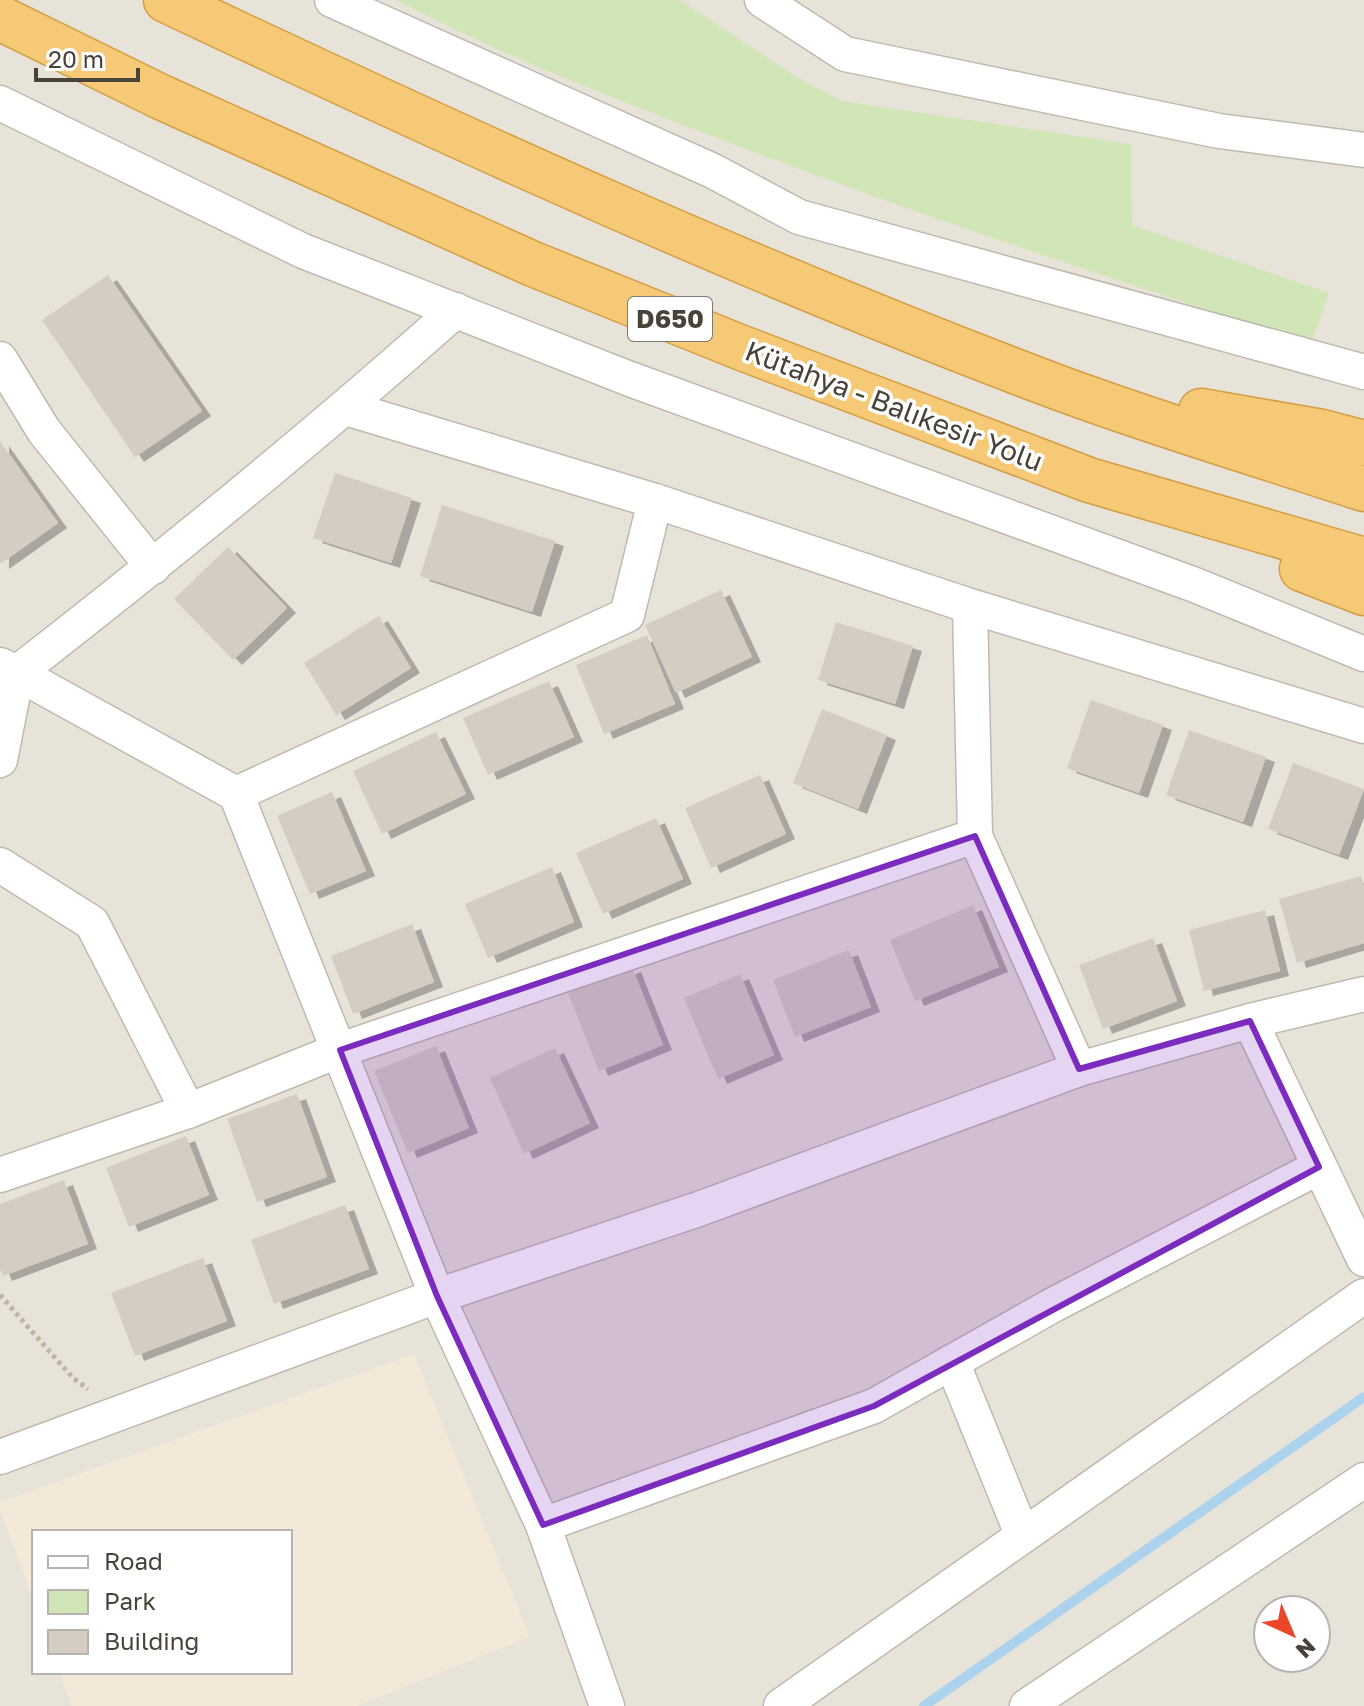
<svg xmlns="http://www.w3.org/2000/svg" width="1364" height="1706" font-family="'Golos Text',sans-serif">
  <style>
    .residential { fill: #e8e3d9; fill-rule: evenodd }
    .commercial { fill: #f4e8d8 }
    .green { fill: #d1e6b7 }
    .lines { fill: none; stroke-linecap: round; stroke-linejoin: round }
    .stream { stroke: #acd3ed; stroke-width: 10 }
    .building { fill: #d5cdc1; filter: url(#shadow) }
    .street-casing { stroke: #c0b9ae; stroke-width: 37 }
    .highway-casing { stroke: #d49e45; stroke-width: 47 }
    .path { stroke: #c0b5a0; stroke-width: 5; stroke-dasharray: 4 4; stroke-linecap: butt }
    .street { stroke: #fff; stroke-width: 34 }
    .highway { stroke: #f5c975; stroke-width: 44 }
    .marked { fill: #7b2cbf; fill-opacity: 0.2; stroke: #7b2cbf; stroke-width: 6; stroke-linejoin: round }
    .labels { text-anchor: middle; stroke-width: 7; stroke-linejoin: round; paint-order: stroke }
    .shield { fill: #fff; stroke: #7f7b74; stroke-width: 2 }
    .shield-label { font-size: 26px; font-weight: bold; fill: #484239 }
    .street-label { font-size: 28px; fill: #484239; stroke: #fff }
  </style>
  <defs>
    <filter id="shadow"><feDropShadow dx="9" dy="5" stdDeviation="0" flood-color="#0004"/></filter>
  </defs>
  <rect width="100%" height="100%" fill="#f4f1eb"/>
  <!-- residential -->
  <path class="residential" d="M 0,0 L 1364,0 L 1364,1706 L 0,1706 ZM 34,1532 L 290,1532 L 290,1672 L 34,1672 ZM 1268,1610 L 1316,1610 L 1316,1658 L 1268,1658 Z"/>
  <!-- commercial -->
  <path class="commercial" d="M 414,1354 L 530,1637 L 357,1706 L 72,1706 L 59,1672 L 290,1672 L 290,1532 L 34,1532 L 34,1602 L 0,1509 L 0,1502 Z"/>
  <!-- green -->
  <path class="green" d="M 395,0 L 680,0 L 795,76 L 842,101 L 1131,144 L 1132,225 L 1329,293 L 1311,343 C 1047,259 783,169 526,62 C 482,43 439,21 395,0 Z"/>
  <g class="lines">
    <!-- stream -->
    <path class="stream" d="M 924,1706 L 1364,1397"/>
  </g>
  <!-- building -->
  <g class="building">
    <path d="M 108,275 L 202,411 L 135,457 L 42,320 Z"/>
    <path d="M 0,441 L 58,523 L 0,564 Z"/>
    <path d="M 335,473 L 412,498 L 391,563 L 313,538 Z"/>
    <path d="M 442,505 L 555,541 L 532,612 L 420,576 Z"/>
    <path d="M 228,547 L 287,608 L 233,660 L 174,599 Z"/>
    <path d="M 721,590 L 752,657 L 676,693 L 645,625 Z"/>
    <path d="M 379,616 L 411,668 L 336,715 L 304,663 Z"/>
    <path d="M 836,622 L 913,646 L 895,704 L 818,680 Z"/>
    <path d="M 647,635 L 675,704 L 604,734 L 576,665 Z"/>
    <path d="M 549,681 L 574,737 L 488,775 L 463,718 Z"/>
    <path d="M 1091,700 L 1163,725 L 1139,793 L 1067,768 Z"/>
    <path d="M 822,709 L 887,735 L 858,809 L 793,783 Z"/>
    <path d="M 1189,730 L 1266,757 L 1243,822 L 1166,795 Z"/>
    <path d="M 436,732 L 466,794 L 382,834 L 353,771 Z"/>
    <path d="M 1293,763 L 1364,789 L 1339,855 L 1268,829 Z"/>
    <path d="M 760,775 L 786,834 L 711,868 L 685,808 Z"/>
    <path d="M 332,792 L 366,871 L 310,894 L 277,816 Z"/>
    <path d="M 656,818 L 683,879 L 603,914 L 576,853 Z"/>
    <path d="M 552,867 L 574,922 L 488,958 L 465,904 Z"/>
    <path d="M 1361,876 L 1364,887 L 1364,943 L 1297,963 L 1279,899 Z"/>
    <path d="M 973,905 L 999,967 L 915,1001 L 890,940 Z"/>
    <path d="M 1265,910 L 1280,971 L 1204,991 L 1189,930 Z"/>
    <path d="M 412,924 L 434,982 L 353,1014 L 331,956 Z"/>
    <path d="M 1153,938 L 1177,1001 L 1103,1029 L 1079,965 Z"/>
    <path d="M 849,950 L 871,1007 L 795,1037 L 773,980 Z"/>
    <path d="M 632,967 L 663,1045 L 599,1071 L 568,993 Z"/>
    <path d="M 740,974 L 774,1055 L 718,1079 L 684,998 Z"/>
    <path d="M 436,1046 L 469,1128 L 408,1153 L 374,1071 Z"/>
    <path d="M 555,1048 L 590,1123 L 524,1154 L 490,1078 Z"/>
    <path d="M 297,1094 L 327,1177 L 257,1202 L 227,1119 Z"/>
    <path d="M 186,1136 L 209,1195 L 129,1227 L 106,1168 Z"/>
    <path d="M 64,1180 L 88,1244 L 3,1276 L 0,1269 L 0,1204 Z"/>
    <path d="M 345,1205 L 369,1269 L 274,1304 L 251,1240 Z"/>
    <path d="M 203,1258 L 227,1321 L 135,1356 L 111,1293 Z"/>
  </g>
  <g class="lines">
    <!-- street casing -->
    <g class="street-casing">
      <g id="street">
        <path d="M 332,0 L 713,171 L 799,217 L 1364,372"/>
        <path d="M 762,0 L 845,54 L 1219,131 L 1364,150"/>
        <path d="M 0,103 L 303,251 L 630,379 L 1195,585 L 1364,654"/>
        <path d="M 0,359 L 44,431 L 153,567"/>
        <path d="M 346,408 L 655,501 L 970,606 L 1364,726"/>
        <path d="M 970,606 L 975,836 L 1079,1069"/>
        <path d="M 0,665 L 17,673 C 167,556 314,437 456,310"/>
        <path d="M 0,760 L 17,673 L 236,794 L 437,1296 L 543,1525 L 607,1706"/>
        <path d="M 236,794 L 627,615 L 655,501"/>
        <path d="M 0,865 L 92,923 L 188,1111"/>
        <path d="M 1250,1021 L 1364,1259"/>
        <path d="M 0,1175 L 188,1111 L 340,1050 L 975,836"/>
        <path d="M 952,1362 L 1022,1534"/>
        <path d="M 0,1457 L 437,1296 L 696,1210 L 1079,1069 L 1250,1021 L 1364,994"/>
        <path d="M 543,1525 L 874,1406 L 1053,1305 L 1319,1167"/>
        <path d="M 781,1706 L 1364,1296"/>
        <path d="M 1027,1706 L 1364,1480"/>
      </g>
    </g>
    <!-- highway casing -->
    <g class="highway-casing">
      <g id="highway">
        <path d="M 166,0 C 456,137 749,271 1049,384 C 1152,423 1259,454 1364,489"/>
        <path d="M 0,18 L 161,97 L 533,264 L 742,348 L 1089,480 L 1364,560"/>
        <path d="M 1201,411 L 1322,432 L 1364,443"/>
        <path d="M 1302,569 L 1364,593"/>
      </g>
    </g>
    <!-- path -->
    <path class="path" d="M 0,1295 L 73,1378 L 88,1389"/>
    <!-- street -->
    <use href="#street" class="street"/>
    <!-- highway -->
    <use href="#highway" class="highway"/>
  </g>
  <!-- marked area -->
  <path class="marked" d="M 975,836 L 1079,1069 L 1250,1021 L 1319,1167 L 874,1406 L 543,1525 L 437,1296 L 340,1050 Z"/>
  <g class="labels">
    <!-- shield labels -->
    <rect class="shield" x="628" y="297" width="84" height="44" rx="6"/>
    <g class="shield-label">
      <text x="670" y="328">D650</text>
    </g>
    <!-- street labels -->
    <g class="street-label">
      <text transform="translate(894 406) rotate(21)" y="10">Kütahya - Balıkesir Yolu</text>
    </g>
  </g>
  <!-- legend -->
  <rect x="32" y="1530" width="260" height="144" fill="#ffffff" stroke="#b6b3b0" stroke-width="2"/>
  <rect x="48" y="1556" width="40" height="12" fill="#ffffff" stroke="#b6b3b0" stroke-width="2"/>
  <text x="104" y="1570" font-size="24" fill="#484239">Road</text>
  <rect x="48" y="1590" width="40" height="24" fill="#d1e6b7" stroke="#b6b3b0" stroke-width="2"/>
  <text x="104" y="1610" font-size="24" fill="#484239">Park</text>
  <rect x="48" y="1630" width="40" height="24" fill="#d5cdc1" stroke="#b6b3b0" stroke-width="2"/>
  <text x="104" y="1650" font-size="24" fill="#484239">Building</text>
  <!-- north arrow -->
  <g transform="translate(1292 1634) rotate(136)"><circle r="38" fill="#ffffff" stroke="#b6b3b0" stroke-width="2"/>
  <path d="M0-6L14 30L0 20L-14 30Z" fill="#ed452a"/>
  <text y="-12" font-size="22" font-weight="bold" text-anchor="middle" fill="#484239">N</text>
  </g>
  <!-- scale -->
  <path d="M36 68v12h102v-12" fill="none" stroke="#484239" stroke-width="4"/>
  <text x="48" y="68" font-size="24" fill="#484239" stroke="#ffffff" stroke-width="6" paint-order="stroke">20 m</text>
</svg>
